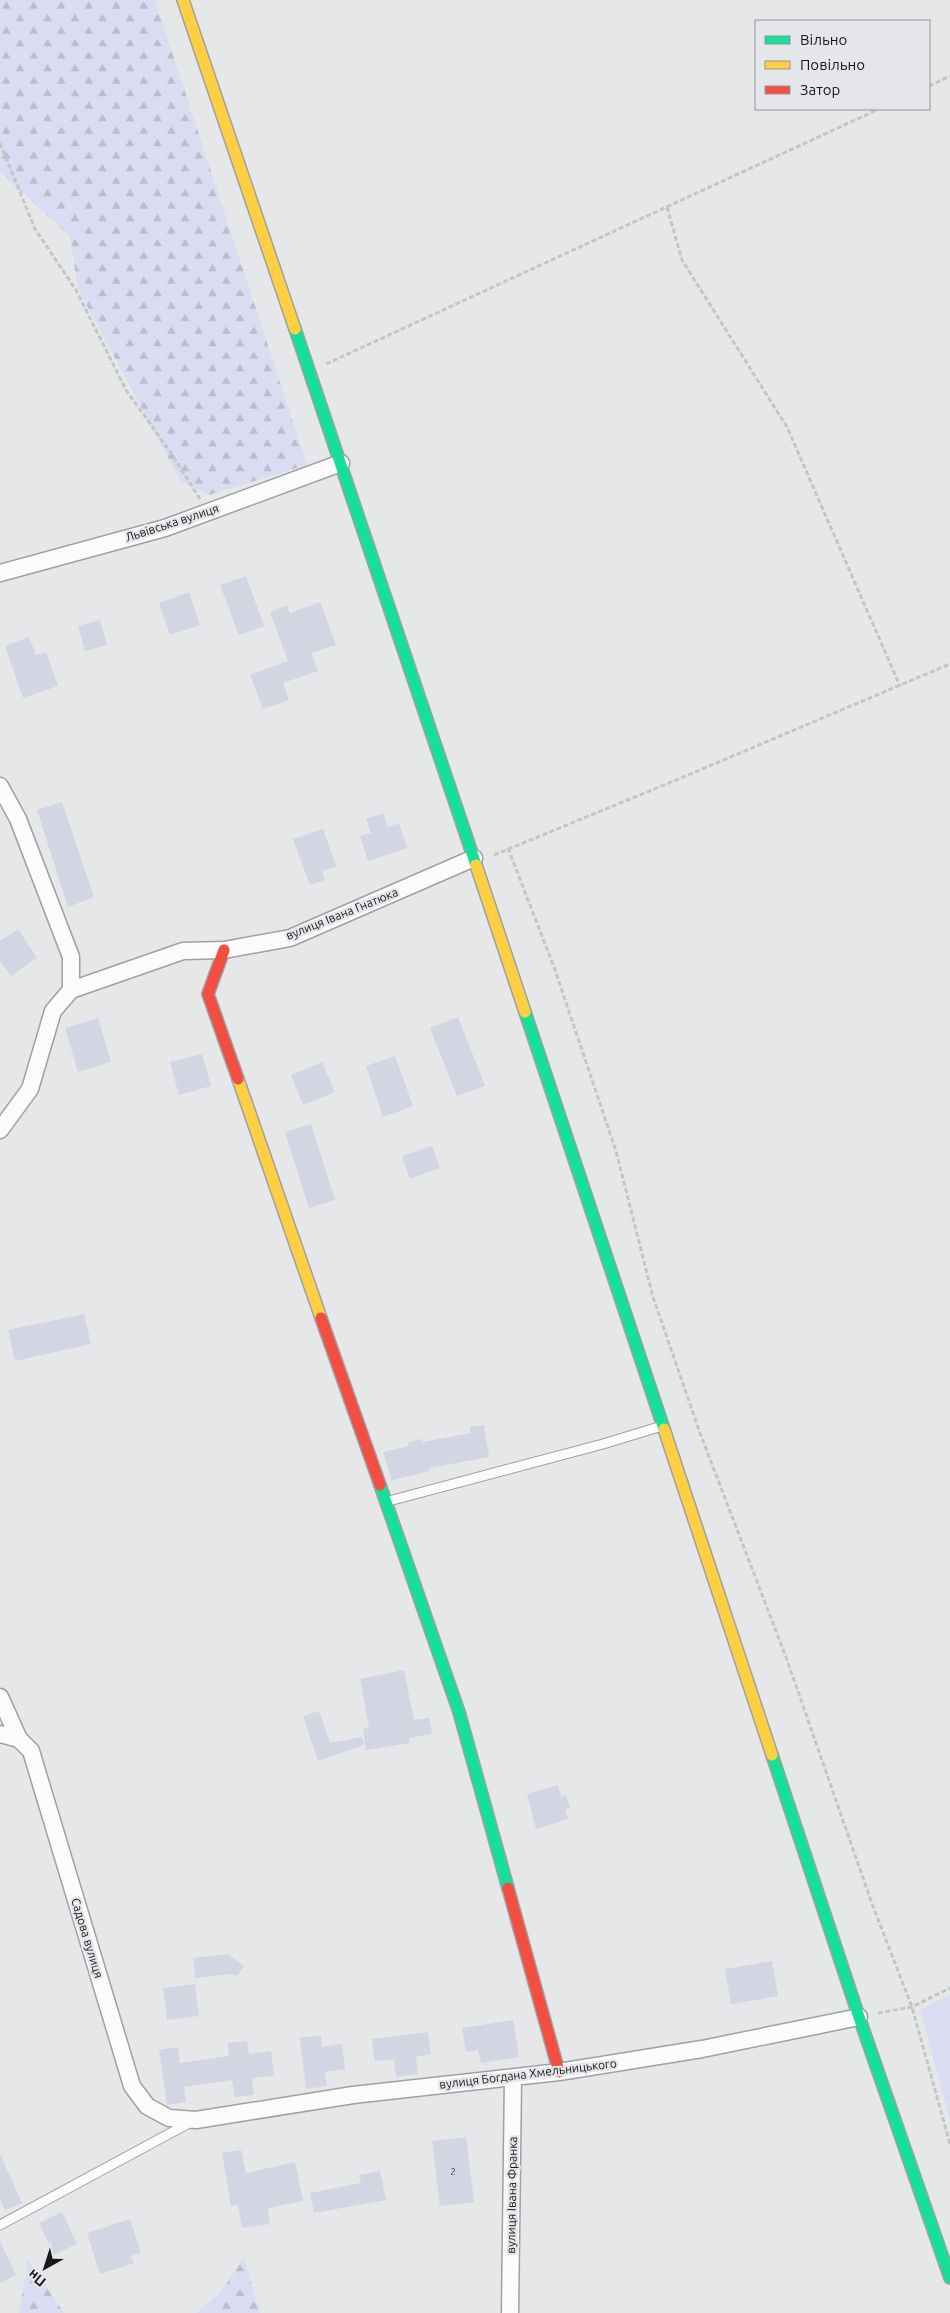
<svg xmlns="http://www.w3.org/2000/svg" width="950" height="2313" font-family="Ubuntu,sans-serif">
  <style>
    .forest { fill: url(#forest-firs) }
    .green { fill: #daddf1 }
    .building { fill: #d4d5e3 }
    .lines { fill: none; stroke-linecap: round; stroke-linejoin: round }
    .lane-casing { stroke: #9fa0a2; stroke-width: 11 }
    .street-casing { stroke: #9fa0a2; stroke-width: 19 }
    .fast-casing { stroke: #9fa0a2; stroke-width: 14 }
    .slow-casing { stroke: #9fa0a2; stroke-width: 14 }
    .jam-casing { stroke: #9fa0a2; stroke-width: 14 }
    .path { stroke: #c5c5c6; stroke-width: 3; stroke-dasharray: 5 2.5; stroke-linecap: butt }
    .lane { stroke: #fbfbfc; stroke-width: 9 }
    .street { stroke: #fbfbfc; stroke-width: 16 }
    .fast { stroke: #16e098; stroke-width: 11 }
    .slow { stroke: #ffcf43; stroke-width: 11 }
    .jam { stroke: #f24e42; stroke-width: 11 }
    .labels { text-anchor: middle; stroke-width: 4.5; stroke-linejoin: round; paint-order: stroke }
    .number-label { font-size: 10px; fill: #48484d }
    .street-label { font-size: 12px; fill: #18181a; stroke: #e5e6ea }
  </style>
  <defs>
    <pattern id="forest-firs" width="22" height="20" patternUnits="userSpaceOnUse" patternTransform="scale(1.25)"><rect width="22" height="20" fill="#daddf1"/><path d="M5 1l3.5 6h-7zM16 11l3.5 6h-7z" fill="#babdce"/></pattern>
  </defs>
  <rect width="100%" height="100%" fill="#e6e7e9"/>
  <!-- forest -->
  <g class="forest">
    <path d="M 0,0 L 155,0 L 307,465 L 209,495 L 181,482 L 78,289 L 70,236 L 0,172 Z"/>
    <path d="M 244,2258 L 260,2313 L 197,2313 L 220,2293 Z"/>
    <path d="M 28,2259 L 64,2313 L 19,2313 Z"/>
  </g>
  <!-- green -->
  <path class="green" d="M 950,1995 L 950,2120 L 920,2010 Z"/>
  <!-- building -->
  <g class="building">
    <path d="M 246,576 L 264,626 L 239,635 L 220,585 Z"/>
    <path d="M 189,592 L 200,625 L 170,635 L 159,603 Z"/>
    <path d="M 320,602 L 336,645 L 311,653 L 318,671 L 283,683 L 289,700 L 263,709 L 250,675 L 288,661 L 270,612 L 287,605 L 290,613 Z"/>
    <path d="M 100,620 L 107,645 L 85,651 L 78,626 Z"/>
    <path d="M 29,637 L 36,655 L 46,652 L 58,686 L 23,698 L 5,646 Z"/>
    <path d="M 62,802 L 94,897 L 68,907 L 37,810 Z"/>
    <path d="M 383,813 L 388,827 L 399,823 L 407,848 L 368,861 L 360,836 L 371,833 L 366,819 Z"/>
    <path d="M 323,829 L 336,866 L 322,871 L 325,880 L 310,885 L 293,839 Z"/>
    <path d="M 18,929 L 37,958 L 11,976 L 0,961 L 0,941 Z"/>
    <path d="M 458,1017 L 485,1086 L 457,1096 L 430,1028 Z"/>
    <path d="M 98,1018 L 111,1062 L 78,1072 L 65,1028 Z"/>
    <path d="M 202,1054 L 211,1086 L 179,1095 L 170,1062 Z"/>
    <path d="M 395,1056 L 413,1106 L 383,1117 L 366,1066 Z"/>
    <path d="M 322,1062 L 335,1092 L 303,1105 L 291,1075 Z"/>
    <path d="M 311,1124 L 335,1200 L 309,1208 L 285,1132 Z"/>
    <path d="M 432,1146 L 440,1168 L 410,1179 L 402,1156 Z"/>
    <path d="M 84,1314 L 91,1344 L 15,1361 L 8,1330 Z"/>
    <path d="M 484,1425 L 489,1457 L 429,1468 L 430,1471 L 392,1480 L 383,1452 L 409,1446 L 408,1442 L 422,1439 L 423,1442 L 471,1433 L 470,1427 Z"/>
    <path d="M 404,1670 L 414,1720 L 429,1718 L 432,1734 L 409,1738 L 410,1743 L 366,1750 L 363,1729 L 369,1728 L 360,1679 Z"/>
    <path d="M 319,1711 L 330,1743 L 362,1737 L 364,1745 L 318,1761 L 303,1716 Z"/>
    <path d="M 558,1785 L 561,1796 L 566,1795 L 570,1808 L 565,1809 L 568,1819 L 536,1829 L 527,1794 Z"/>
    <path d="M 228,1954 L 244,1966 L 237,1976 L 231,1974 L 195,1978 L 193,1958 Z"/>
    <path d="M 772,1961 L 778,1996 L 731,2004 L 725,1969 Z"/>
    <path d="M 195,1984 L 199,2016 L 167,2020 L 163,1988 Z"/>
    <path d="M 513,2020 L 519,2057 L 481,2063 L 478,2050 L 466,2052 L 462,2028 Z"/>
    <path d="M 428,2032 L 431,2054 L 416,2057 L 418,2074 L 396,2077 L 394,2059 L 375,2061 L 372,2039 Z"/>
    <path d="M 321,2035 L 322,2047 L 342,2044 L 345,2069 L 325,2072 L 327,2086 L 306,2089 L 300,2038 Z"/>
    <path d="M 247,2041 L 249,2054 L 271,2051 L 274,2076 L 252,2078 L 254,2095 L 235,2097 L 232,2080 L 184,2087 L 186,2102 L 167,2105 L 159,2050 L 178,2047 L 180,2063 L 229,2056 L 228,2043 Z"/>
    <path d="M 466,2137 L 474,2202 L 440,2206 L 432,2141 Z"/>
    <path d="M 241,2150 L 246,2173 L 295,2162 L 303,2201 L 268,2208 L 270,2224 L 242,2228 L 238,2205 L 231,2206 L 222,2153 Z"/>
    <path d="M 0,2154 L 22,2203 L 5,2210 L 0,2199 Z"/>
    <path d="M 380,2171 L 386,2200 L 314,2213 L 310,2193 L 361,2183 L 359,2175 Z"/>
    <path d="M 62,2212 L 77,2244 L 54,2255 L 39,2223 Z"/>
    <path d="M 130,2219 L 141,2253 L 131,2256 L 134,2263 L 100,2274 L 87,2233 Z"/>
    <path d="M 0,2241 L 16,2275 L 0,2283 Z"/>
  </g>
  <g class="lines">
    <!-- lane casing -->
    <g class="lane-casing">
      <g id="lane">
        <path d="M 385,1502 L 603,1444 L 662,1426"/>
        <path d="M 0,2225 L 191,2122"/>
      </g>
    </g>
    <!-- street casing -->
    <g class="street-casing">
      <g id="street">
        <path d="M 0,573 L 165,528 L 341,463"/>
        <path d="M 0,786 L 18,819 L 71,957 L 71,990"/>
        <path d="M 0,1130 L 30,1089 L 53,1011 L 71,990 L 183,951 L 224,950 L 290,938 L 474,858"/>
        <path d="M 0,1697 L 19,1739"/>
        <path d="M 0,1734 L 19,1739 L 31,1751 L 132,2086 L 147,2106 L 169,2118 L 196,2120 L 353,2095 L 559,2072 L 702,2049 L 859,2017"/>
        <path d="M 510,2313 L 513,2078"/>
      </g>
    </g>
    <!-- fast casing -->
    <g class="fast-casing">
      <g id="fast">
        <path d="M 295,329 L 476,865"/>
        <path d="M 525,1012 L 664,1429"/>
        <path d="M 380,1485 L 459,1712 L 508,1888"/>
        <path d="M 772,1755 L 859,2017 L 950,2278"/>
      </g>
    </g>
    <!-- slow casing -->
    <g class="slow-casing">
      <g id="slow">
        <path d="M 183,0 L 295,329"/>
        <path d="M 476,865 L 525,1012"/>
        <path d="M 238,1079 L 321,1318"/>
        <path d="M 664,1429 L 772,1755"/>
      </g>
    </g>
    <!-- jam casing -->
    <g class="jam-casing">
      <g id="jam">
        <path d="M 224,950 L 208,994 L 238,1079"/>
        <path d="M 321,1318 L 380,1485"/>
        <path d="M 508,1888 L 559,2072"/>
      </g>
    </g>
    <!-- path -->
    <g class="path">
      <path d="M 929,86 L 950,76"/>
      <path d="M 0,143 L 35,229 L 76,290 L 126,390 L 171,453 L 200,499"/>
      <path d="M 667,207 L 682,260 L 787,427 L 900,686"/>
      <path d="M 326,364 L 879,109"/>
      <path d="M 508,848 L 554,967 L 616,1151 L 653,1297 L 700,1433 L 786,1657 L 871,1901 L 912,2007 L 950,2144"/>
      <path d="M 494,855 L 681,778 L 950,664"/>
      <path d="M 878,2013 L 912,2007 L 950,1988"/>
    </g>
    <!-- lane -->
    <use href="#lane" class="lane"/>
    <!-- street -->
    <use href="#street" class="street"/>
    <!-- fast -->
    <use href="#fast" class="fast"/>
    <!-- slow -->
    <use href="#slow" class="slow"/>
    <!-- jam -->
    <use href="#jam" class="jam"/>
  </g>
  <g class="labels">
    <!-- number labels -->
    <g class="number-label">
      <text x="453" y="2175">2</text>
    </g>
    <!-- street labels -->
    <g class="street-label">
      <text transform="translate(172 523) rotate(-18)" y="4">Львівська вулиця</text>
      <text transform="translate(342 914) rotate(-22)" y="4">вулиця Івана Гнатюка</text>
      <text transform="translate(87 1938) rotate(73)" y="4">Садова вулиця</text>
      <text transform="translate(528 2074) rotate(-7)" y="4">вулиця Богдана Хмельницького</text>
      <text transform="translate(512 2195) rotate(-89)" y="4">вулиця Івана Франка</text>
    </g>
  </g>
  <!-- legend -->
  <rect x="755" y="20" width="175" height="90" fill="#e5e6ea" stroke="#939497"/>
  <rect x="765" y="36" width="25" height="8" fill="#16e098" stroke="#939497"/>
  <text x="800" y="45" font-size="15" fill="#18181a">Вільно</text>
  <rect x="765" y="61" width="25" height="8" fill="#ffcf43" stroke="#939497"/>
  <text x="800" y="70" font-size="15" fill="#18181a">Повільно</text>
  <rect x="765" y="86" width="25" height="8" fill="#f24e42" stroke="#939497"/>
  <text x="800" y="95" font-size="15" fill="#18181a">Затор</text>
  <!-- north arrow -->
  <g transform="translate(45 2268) rotate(219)" stroke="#e5e6ea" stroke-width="4" paint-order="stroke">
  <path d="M0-4L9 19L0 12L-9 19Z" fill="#18181a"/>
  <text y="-8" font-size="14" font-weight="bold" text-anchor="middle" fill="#18181a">Пн</text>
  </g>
</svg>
